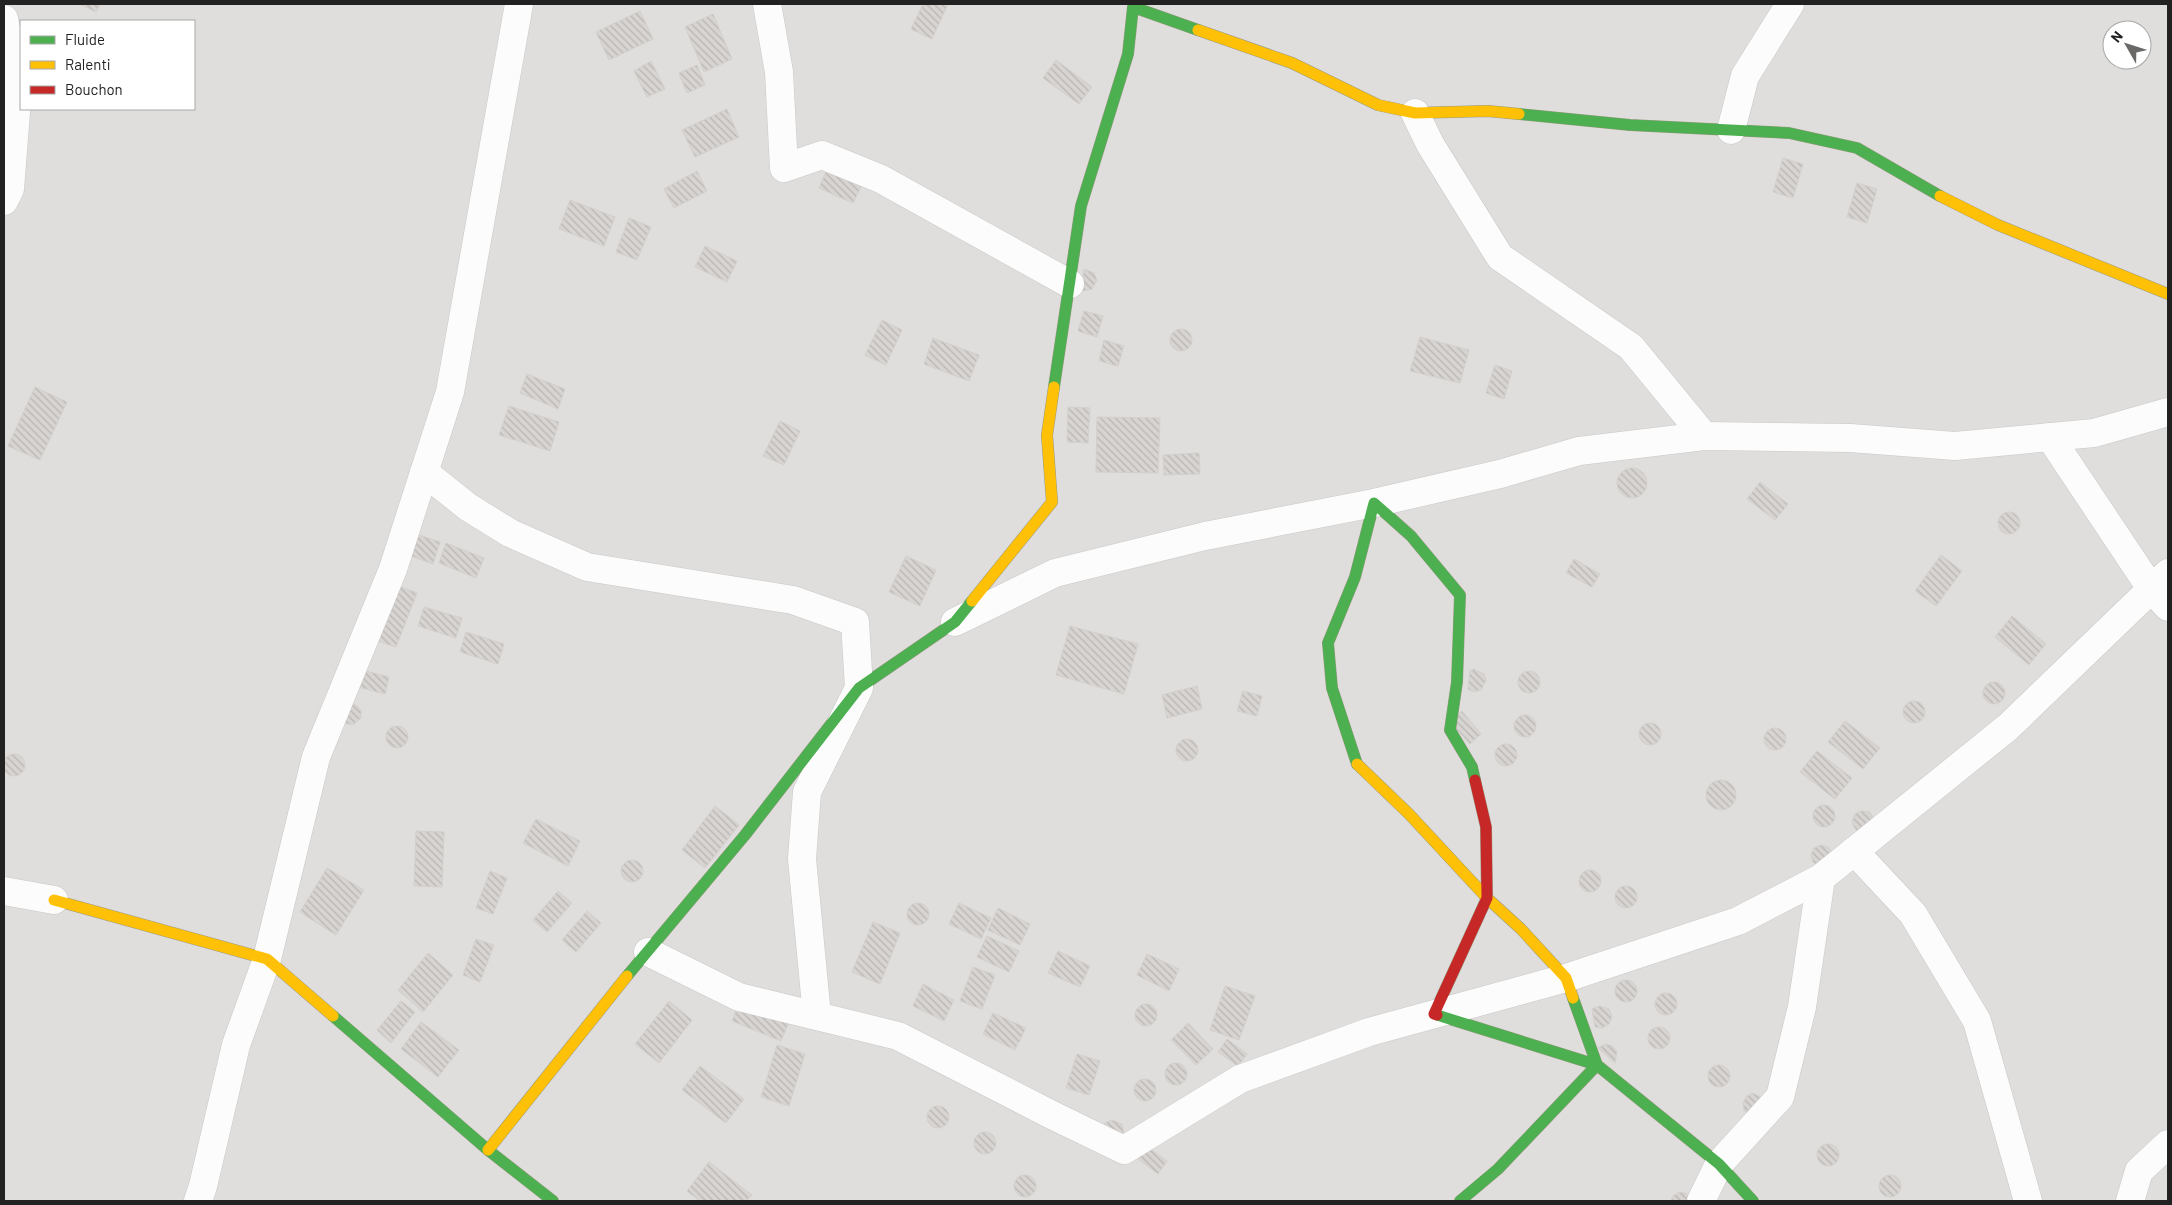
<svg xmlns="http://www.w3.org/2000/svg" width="2172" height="1205" font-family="Barlow,sans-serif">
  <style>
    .residential { fill: #dfdedc; fill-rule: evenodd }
    .building { fill: url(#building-back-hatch); stroke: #d3d0cc }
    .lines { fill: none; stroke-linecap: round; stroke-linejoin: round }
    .street-casing { stroke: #c9c8c7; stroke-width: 29 }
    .fast-casing { stroke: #999a82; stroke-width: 12 }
    .slow-casing { stroke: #999a82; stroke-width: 12 }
    .jam-casing { stroke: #999a82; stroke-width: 12 }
    .street { stroke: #fdfcfc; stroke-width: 28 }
    .fast { stroke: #4caf50; stroke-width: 11 }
    .slow { stroke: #ffc107; stroke-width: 11 }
    .jam { stroke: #c62828; stroke-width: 11 }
  </style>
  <defs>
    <pattern id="building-back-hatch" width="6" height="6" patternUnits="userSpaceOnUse" patternTransform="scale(1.25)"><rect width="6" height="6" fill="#d7d4d2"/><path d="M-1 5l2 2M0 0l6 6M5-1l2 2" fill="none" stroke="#b8b6b4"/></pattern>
  </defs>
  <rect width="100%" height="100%" fill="#f0eeeb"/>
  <!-- residential -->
  <path class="residential" d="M 4,4 L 2168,4 L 2168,1201 L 4,1201 ZM 21,21 L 194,21 L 194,109 L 21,109 ZM 2112,30 L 2142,30 L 2142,60 L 2112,60 Z"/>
  <!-- building -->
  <g class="building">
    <path d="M 79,4 L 100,4 L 96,12 Z"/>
    <path d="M 923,4 L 948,4 L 932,39 L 911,29 Z"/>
    <path d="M 640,11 L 653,39 L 609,60 L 596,32 Z"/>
    <path d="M 713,14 L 732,59 L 704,72 L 685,27 Z"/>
    <path d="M 1056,60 L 1092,87 L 1079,104 L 1043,78 Z"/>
    <path d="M 651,61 L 665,89 L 647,97 L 634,71 Z"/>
    <path d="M 697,65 L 705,85 L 687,93 L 679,73 Z"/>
    <path d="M 727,109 L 739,137 L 695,157 L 682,130 Z"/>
    <path d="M 1783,158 L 1803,164 L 1793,198 L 1773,192 Z"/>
    <path d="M 828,167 L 863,183 L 853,203 L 819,188 Z"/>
    <path d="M 697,171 L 707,191 L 674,208 L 664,189 Z"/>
    <path d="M 1857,183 L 1877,189 L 1867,223 L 1847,217 Z"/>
    <path d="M 570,200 L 615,217 L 604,246 L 559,229 Z"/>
    <path d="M 629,218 L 651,227 L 637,260 L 616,252 Z"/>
    <path d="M 705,246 L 737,261 L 727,282 L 695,267 Z"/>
    <path d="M 1084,269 L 1094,273 L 1097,280 L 1092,289 L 1084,291 L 1081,290 Z"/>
    <path d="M 1084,311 L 1103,316 L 1097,337 L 1078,331 Z"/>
    <path d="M 882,320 L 902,330 L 886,365 L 865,355 Z"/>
    <circle cx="1181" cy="340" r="11"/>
    <path d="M 1420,337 L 1469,350 L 1460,383 L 1410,371 Z"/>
    <path d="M 933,338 L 979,355 L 969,381 L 924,364 Z"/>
    <path d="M 1104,340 L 1124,346 L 1118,366 L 1099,361 Z"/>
    <path d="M 1495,365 L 1512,371 L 1504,399 L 1486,393 Z"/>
    <path d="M 527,374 L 565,389 L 558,409 L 520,393 Z"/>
    <path d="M 35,387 L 67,402 L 40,460 L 8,446 Z"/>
    <path d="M 509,406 L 559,422 L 550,451 L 499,435 Z"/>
    <path d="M 1068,407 L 1090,408 L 1088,443 L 1067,442 Z"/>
    <path d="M 1097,417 L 1160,418 L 1158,473 L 1096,472 Z"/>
    <path d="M 780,421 L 800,431 L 784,465 L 763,456 Z"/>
    <path d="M 1199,453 L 1200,474 L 1164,475 L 1163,455 Z"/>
    <circle cx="1632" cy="483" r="15"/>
    <path d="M 1760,482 L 1788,504 L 1775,520 L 1747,499 Z"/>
    <circle cx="2009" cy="523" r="11"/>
    <path d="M 419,535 L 440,542 L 433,564 L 411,556 Z"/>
    <path d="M 446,543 L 484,558 L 476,578 L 439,563 Z"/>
    <path d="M 1941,555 L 1962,571 L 1936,606 L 1915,591 Z"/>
    <path d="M 906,556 L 936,570 L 920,606 L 889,592 Z"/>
    <path d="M 1574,559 L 1600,574 L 1592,587 L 1566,573 Z"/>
    <path d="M 393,584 L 417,593 L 396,647 L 372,639 Z"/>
    <path d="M 424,607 L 462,618 L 456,638 L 418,626 Z"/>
    <path d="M 2012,616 L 2046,644 L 2029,665 L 1995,637 Z"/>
    <path d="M 1070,626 L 1138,644 L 1124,694 L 1056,675 Z"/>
    <path d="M 466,632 L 504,644 L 498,664 L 460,652 Z"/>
    <path d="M 358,669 L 389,677 L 385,694 L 354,686 Z"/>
    <path d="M 1474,669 L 1484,674 L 1486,680 L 1481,690 L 1474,692 L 1468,689 L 1470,671 Z"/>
    <circle cx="1529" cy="682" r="11"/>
    <circle cx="1994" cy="693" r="11"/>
    <path d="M 1197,686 L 1202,709 L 1167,718 L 1162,695 Z"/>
    <path d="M 1243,691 L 1262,696 L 1257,716 L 1237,711 Z"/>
    <circle cx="1914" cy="712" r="11"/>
    <path d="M 349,703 L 356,705 L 361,710 L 361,718 L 353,725 L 343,723 Z"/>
    <path d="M 1462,711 L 1481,734 L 1470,744 L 1450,722 Z"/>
    <circle cx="1525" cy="726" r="11"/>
    <path d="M 1845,721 L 1880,748 L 1863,769 L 1828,742 Z"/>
    <circle cx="1650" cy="734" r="11"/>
    <circle cx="397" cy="737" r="11"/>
    <circle cx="1775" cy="739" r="11"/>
    <circle cx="1187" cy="750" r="11"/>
    <circle cx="1506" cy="755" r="11"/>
    <path d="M 1817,751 L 1852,778 L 1835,799 L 1800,772 Z"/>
    <circle cx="14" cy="765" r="11"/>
    <circle cx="1721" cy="795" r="15"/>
    <circle cx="1824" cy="816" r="11"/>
    <path d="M 715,806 L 739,825 L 705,868 L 682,850 Z"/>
    <path d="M 1861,811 L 1869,812 L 1872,815 L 1874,825 L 1858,832 L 1854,827 L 1852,821 L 1855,814 Z"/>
    <path d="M 536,819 L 580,841 L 568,866 L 523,843 Z"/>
    <path d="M 416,831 L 444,832 L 442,887 L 414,886 Z"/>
    <path d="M 1821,845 L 1828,847 L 1833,852 L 1818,866 L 1813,862 L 1811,855 L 1814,848 Z"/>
    <circle cx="632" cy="871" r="11"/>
    <path d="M 327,868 L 364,890 L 336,935 L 300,912 Z"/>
    <circle cx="1590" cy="881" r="11"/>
    <path d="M 490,871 L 507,878 L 493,914 L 476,908 Z"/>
    <circle cx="1626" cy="897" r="11"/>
    <path d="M 558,891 L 572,903 L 547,932 L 533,920 Z"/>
    <circle cx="918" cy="914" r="11"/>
    <path d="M 959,903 L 991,918 L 981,939 L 949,924 Z"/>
    <path d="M 998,908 L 1030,924 L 1020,945 L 988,930 Z"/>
    <path d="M 587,911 L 601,923 L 576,952 L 562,940 Z"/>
    <path d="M 873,922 L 900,933 L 880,984 L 852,972 Z"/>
    <path d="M 987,936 L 1019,951 L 1009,972 L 977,957 Z"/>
    <path d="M 476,939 L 494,945 L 480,982 L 463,975 Z"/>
    <path d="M 1058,951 L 1090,966 L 1080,987 L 1048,973 Z"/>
    <path d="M 428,953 L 453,975 L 423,1012 L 398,990 Z"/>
    <path d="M 1147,954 L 1179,969 L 1169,991 L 1137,975 Z"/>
    <path d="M 973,967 L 995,975 L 982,1009 L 960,1001 Z"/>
    <circle cx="1626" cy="991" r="11"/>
    <path d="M 923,984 L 954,1000 L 944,1021 L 913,1006 Z"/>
    <path d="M 1225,986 L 1255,996 L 1239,1040 L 1210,1030 Z"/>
    <circle cx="1666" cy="1004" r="11"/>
    <path d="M 401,1001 L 415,1012 L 391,1043 L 377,1030 Z"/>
    <path d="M 669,1001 L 692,1020 L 659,1063 L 635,1044 Z"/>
    <path d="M 739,1002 L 789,1022 L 781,1041 L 732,1021 Z"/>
    <circle cx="1146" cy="1015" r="11"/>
    <path d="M 1599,1006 L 1609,1009 L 1612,1017 L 1609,1024 L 1602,1028 L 1595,1027 L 1592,1009 Z"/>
    <path d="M 993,1013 L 1026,1028 L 1015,1050 L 983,1034 Z"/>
    <path d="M 421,1022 L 459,1050 L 438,1077 L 401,1049 Z"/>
    <path d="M 1188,1023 L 1213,1049 L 1196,1065 L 1171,1040 Z"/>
    <circle cx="1659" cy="1038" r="11"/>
    <path d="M 1227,1039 L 1247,1054 L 1238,1066 L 1218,1052 Z"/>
    <path d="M 1605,1044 L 1612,1046 L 1617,1051 L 1615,1063 L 1598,1048 Z"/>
    <path d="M 777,1045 L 805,1054 L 789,1106 L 761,1097 Z"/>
    <path d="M 1077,1054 L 1100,1061 L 1089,1095 L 1066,1088 Z"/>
    <circle cx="1176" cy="1074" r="11"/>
    <circle cx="1719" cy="1076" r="11"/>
    <path d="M 700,1066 L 744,1099 L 726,1123 L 682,1090 Z"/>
    <circle cx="1145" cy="1090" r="11"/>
    <path d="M 1752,1093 L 1763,1098 L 1749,1115 L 1744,1110 L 1743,1103 L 1746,1097 Z"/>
    <circle cx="938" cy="1117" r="11"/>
    <path d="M 1112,1120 L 1122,1124 L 1124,1134 L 1102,1130 L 1105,1123 Z"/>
    <circle cx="985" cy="1143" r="11"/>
    <path d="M 1142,1143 L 1167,1161 L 1158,1174 L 1133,1155 Z"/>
    <circle cx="1828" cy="1155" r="11"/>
    <path d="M 709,1162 L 752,1195 L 746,1201 L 700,1201 L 687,1191 Z"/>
    <circle cx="1890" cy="1186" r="11"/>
    <circle cx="1025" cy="1186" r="11"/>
    <path d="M 1680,1192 L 1687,1194 L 1692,1201 L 1671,1201 L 1673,1196 Z"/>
  </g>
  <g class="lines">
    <!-- street casing -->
    <g class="street-casing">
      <g id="street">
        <path d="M 767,4 L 779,72 L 784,168 L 822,155 L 881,179 L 1070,284"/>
        <path d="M 4,19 L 18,87 L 10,189 L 4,201"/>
        <path d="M 1415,113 L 1430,144 L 1500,257 L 1631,347 L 1704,436"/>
        <path d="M 1731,130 L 1745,76 L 1790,4"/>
        <path d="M 2050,437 L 2152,590 L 2168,607"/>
        <path d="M 424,472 L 468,507 L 510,533 L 587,567 L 793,600 L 855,622 L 859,688 L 807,792 L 802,859 L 817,1016"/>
        <path d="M 955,622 L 1055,573 L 1205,536 L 1374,503 L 1500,474 L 1579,451 L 1704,436 L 1850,438 L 1955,446 L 2094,433 L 2168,412"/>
        <path d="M 1854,851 L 1913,914 L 1977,1021 L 2028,1201"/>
        <path d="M 4,891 L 54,900"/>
        <path d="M 648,952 L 739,997 L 898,1036 L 1050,1114 L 1124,1150 L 1240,1079 L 1369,1032 L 1566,978 L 1738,921 L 1821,878 L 2008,727 L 2168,573"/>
        <path d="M 198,1201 L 203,1186 L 236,1045 L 267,959 L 316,757 L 393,569 L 450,392 L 519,4"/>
        <path d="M 1701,1201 L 1719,1164 L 1780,1097 L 1802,1007 L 1821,878"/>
        <path d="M 2130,1201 L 2139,1171 L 2168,1144"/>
      </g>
    </g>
    <!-- fast casing -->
    <g class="fast-casing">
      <g id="fast">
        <path d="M 1519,114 L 1630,125 L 1789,133 L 1857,148 L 1940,196"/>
        <path d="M 1054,387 L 1081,206 L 1128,54 L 1133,7 L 1198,30"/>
        <path d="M 1357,764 L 1332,688 L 1328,643 L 1355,577 L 1374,503 L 1411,536 L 1460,595 L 1457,682 L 1450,730 L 1472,767 L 1475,780"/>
        <path d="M 627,976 L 745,835 L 859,688 L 955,622 L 972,601"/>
        <path d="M 1573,998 L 1597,1065 L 1719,1164 L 1753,1201"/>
        <path d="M 1437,1015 L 1597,1065 L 1498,1169 L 1460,1201"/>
        <path d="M 333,1016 L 488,1150 L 553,1201"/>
      </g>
    </g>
    <!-- slow casing -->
    <g class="slow-casing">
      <g id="slow">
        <path d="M 1198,30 L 1292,63 L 1378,105 L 1415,113 L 1488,111 L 1519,114"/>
        <path d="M 1940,196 L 1998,225 L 2168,294"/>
        <path d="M 972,601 L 1052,502 L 1047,435 L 1054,387"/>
        <path d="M 1357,764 L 1409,814 L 1487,898 L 1521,929 L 1566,978 L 1573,998"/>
        <path d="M 54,900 L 267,959 L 333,1016"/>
        <path d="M 488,1150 L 627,976"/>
      </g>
    </g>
    <!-- jam casing -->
    <g class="jam-casing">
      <path id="jam" d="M 1437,1015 L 1434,1014 L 1487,898 L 1486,827 L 1475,780"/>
    </g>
    <!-- street -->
    <use href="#street" class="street"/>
    <!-- fast -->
    <use href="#fast" class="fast"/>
    <!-- slow -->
    <use href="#slow" class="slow"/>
    <!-- jam -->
    <use href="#jam" class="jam"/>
  </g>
  <!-- border -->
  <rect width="2172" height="1205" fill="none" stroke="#222222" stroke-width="10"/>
  <!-- legend -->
  <rect x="20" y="20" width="175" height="90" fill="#ffffff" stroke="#a7a7a7"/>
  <rect x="30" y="36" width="25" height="8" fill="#4caf50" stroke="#a7a7a7"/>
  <text x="65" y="45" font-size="15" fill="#222222">Fluide</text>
  <rect x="30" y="61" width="25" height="8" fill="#ffc107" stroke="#a7a7a7"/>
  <text x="65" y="70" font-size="15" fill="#222222">Ralenti</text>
  <rect x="30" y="86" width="25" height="8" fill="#c62828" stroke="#a7a7a7"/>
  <text x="65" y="95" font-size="15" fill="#222222">Bouchon</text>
  <!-- north arrow -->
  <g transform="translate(2127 45) rotate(309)"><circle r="24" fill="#ffffff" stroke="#a7a7a7"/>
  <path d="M0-4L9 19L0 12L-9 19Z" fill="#6a6968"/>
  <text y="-8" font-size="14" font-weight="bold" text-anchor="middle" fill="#222222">N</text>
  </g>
</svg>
